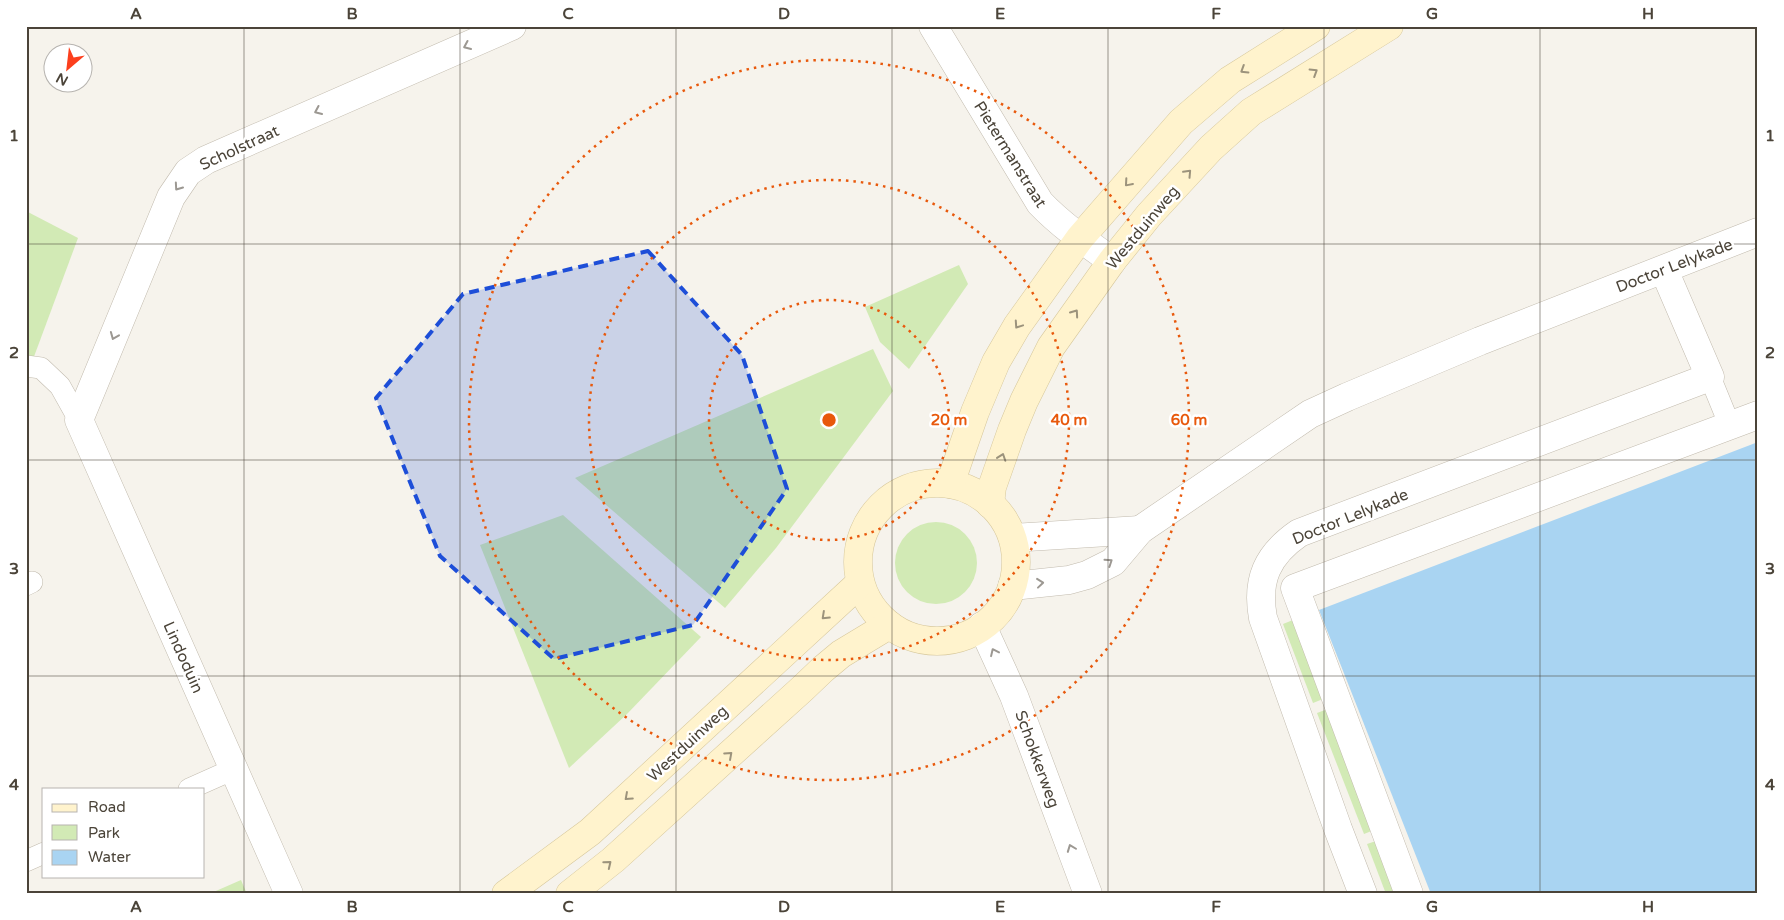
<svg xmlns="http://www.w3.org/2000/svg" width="1784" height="920" font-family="'Varela Round',sans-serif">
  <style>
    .green { fill: #d2eab5 }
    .water { fill: #a9d4f2 }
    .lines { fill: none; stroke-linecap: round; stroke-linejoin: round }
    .service-casing { stroke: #c2bbae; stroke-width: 22 }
    .pedestrian-casing { stroke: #c2bbae; stroke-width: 29 }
    .minor-casing { stroke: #c2bbae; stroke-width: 29 }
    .secondary-casing { stroke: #d6c79b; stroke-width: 29 }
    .service { stroke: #fff; stroke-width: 21 }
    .pedestrian { stroke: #fff; stroke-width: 28 }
    .minor { stroke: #fff; stroke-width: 28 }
    .secondary { stroke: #fff3cd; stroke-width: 28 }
    .oneway { stroke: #9c9892 }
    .oneway2 { stroke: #9c937c }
    .marked { fill: #1d4ed8; fill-opacity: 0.2; stroke: #1d4ed8; stroke-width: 4; stroke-dasharray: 10 6; stroke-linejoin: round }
    .grid { fill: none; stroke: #4b4439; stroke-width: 1; stroke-opacity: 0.55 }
    .ring { fill: none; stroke: #e8590c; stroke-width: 2.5; stroke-dasharray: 2.5 5 }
    .labels { text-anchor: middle; stroke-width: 5; stroke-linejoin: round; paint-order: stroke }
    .street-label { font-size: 16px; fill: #4b4439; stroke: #fff }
    .centre { fill: #e8590c; stroke: #fff; stroke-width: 2.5 }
    .ring-label { font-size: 15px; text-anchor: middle; font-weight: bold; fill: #e8590c; stroke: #fff; stroke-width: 5; stroke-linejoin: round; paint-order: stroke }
    .neatline { fill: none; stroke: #4b4439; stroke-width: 2 }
    .grid-label { font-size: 16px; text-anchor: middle; font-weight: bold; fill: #4b4439 }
  </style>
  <rect width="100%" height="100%" fill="#f6f3ec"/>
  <!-- green -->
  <g class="green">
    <path d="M 26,211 L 78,238 L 32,362 L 26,362 Z"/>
    <path d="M 959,265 L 968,284 L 909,369 L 880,342 L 865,307 Z"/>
    <path d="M 873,349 L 893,391 L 776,548 L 725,608 L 575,478 Z"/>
    <path d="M 563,515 L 701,637 L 627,714 L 569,768 L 480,545 Z"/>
    <circle cx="936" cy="563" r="41"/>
    <path d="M 1298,618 L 1328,697 L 1313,703 L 1283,624 Z"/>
    <path d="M 1333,707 L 1379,828 L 1364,834 L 1317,713 Z"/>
    <path d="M 1382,839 L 1402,894 L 1386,894 L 1367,844 Z"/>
    <path d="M 241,880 L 247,894 L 209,894 Z"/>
  </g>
  <!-- water -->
  <path class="water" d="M 1758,442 L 1758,894 L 1431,894 L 1319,610 Z"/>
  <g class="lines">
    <!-- service casing -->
    <g class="service-casing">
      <g id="service">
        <path d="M 26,366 L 41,368 L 60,386 L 79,420"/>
        <path d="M 1710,377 L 1730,426"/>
        <path d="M 26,585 L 32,582"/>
        <path d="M 189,789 L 234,769"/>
        <path d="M 26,861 L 44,853"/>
      </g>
    </g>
    <!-- pedestrian casing -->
    <g class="pedestrian-casing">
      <g id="pedestrian">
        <path d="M 933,26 L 1040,203 C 1061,225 1087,243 1112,261"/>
        <path d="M 1409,894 L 1295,588 L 1758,415"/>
      </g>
    </g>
    <!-- minor casing -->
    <g class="minor-casing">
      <g id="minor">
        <path d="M 1013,538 L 1140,530"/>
        <path d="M 1012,586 L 1069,580 L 1087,575 L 1113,562 L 1140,530 L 1310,414 L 1347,397 L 1480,341 L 1758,232"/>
        <path d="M 982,626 L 1014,696 L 1088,894"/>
        <path d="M 289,894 L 79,420 L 171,197 L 188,172 L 206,160 L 512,26"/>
        <path d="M 1363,894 L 1338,829 L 1263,618 C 1256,580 1267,555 1299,533 L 1710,377 L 1664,270"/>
      </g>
    </g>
    <!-- secondary casing -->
    <g class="secondary-casing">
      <g id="secondary">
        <circle cx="937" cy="562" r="79"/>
        <path d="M 950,484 L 975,412 L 996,362 L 1017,326 L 1080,238 L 1181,122 L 1230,80 L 1316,26"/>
        <path d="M 990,504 L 992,487 L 1012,430 L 1024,401 L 1051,347 L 1112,261 L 1149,215 L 1211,148 L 1251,112 L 1389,26"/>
        <path d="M 506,894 L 590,832 L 860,583"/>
        <path d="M 570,894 L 613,860 L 802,689 L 823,669 L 841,654 L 889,625"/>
      </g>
    </g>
    <!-- service -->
    <use href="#service" class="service"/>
    <!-- pedestrian -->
    <use href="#pedestrian" class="pedestrian"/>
    <!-- minor -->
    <use href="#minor" class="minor"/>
    <!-- secondary -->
    <use href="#secondary" class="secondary"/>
  </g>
  <!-- one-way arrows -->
  <defs><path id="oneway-chevron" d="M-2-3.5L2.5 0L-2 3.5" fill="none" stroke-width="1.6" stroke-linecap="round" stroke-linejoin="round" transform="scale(1.25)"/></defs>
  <g class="oneway">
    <use href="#oneway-chevron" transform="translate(467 46) rotate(156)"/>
    <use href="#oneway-chevron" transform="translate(318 111) rotate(156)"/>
    <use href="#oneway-chevron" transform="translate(178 187) rotate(125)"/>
    <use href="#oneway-chevron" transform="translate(114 336) rotate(112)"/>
    <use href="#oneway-chevron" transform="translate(1109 562) rotate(-34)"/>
    <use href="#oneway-chevron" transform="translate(1040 583) rotate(-6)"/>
    <use href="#oneway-chevron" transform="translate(994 652) rotate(-115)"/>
    <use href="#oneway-chevron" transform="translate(1071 848) rotate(-111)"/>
  </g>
  <g class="oneway2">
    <use href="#oneway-chevron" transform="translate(1244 70) rotate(148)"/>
    <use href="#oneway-chevron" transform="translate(1314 72) rotate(-32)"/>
    <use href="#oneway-chevron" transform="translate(1188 173) rotate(-47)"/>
    <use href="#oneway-chevron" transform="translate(1128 183) rotate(131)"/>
    <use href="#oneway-chevron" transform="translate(1075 313) rotate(-55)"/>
    <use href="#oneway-chevron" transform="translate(1018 325) rotate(124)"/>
    <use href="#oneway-chevron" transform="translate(1002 457) rotate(-71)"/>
    <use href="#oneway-chevron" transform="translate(825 616) rotate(137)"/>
    <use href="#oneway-chevron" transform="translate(729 755) rotate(-42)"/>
    <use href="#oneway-chevron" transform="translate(628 797) rotate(138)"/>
    <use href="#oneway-chevron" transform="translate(608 864) rotate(-39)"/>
  </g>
  <!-- marked area -->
  <path class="marked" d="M 648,251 L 742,355 L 787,489 L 693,625 L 554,659 L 440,556 L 376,398 L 463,294 Z"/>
  <!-- grid -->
  <path class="grid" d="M 244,26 L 244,894M 460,26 L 460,894M 676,26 L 676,894M 892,26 L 892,894M 1108,26 L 1108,894M 1324,26 L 1324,894M 1540,26 L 1540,894M 26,244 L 1758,244M 26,460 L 1758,460M 26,676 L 1758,676"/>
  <!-- distance rings -->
  <g class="ring">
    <circle cx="829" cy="420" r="120"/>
    <circle cx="829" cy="420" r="240"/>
    <circle cx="829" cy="420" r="360"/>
  </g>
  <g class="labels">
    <!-- street labels -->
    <g class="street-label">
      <text transform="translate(239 147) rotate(-25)" y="6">Scholstraat</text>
      <text transform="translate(1011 154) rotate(58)" y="6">Pietermanstraat</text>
      <text transform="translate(1142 227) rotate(-50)" y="6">Westduinweg</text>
      <text transform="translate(1674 265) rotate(-21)" y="6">Doctor Lelykade</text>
      <text transform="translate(1350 516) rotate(-22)" y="6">Doctor Lelykade</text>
      <text transform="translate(184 657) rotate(66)" y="6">Lindoduin</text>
      <text transform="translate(687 743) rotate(-43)" y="6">Westduinweg</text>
      <text transform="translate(1038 759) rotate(70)" y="6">Schokkerweg</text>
    </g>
  </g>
  <circle cx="829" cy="420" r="8" class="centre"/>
  <g class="ring-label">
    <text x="949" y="425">20 m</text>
    <text x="1069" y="425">40 m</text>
    <text x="1189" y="425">60 m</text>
  </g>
  <!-- border -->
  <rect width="1784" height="920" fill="none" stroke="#ffffff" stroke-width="55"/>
  <!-- legend -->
  <rect x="42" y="788" width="162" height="90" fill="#ffffff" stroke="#b7b4b0"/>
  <rect x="52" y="804" width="25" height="8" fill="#fff3cd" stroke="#b7b4b0"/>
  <text x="88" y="812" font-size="15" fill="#4b4439">Road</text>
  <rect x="52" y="825" width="25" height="15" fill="#d2eab5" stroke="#b7b4b0"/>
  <text x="88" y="838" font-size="15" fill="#4b4439">Park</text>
  <rect x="52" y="850" width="25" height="15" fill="#a9d4f2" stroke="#b7b4b0"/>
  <text x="88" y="862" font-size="15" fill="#4b4439">Water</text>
  <!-- north arrow -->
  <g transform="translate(68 68) rotate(208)"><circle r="24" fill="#ffffff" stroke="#b7b4b0"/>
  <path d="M0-4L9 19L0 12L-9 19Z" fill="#fc3f1d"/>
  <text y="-8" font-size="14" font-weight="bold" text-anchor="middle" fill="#4b4439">N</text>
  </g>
  <rect x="28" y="28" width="1728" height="864" class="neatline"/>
  <g class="grid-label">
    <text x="136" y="19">A</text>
    <text x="352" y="19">B</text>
    <text x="568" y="19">C</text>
    <text x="784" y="19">D</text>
    <text x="1000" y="19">E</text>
    <text x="1216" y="19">F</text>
    <text x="1432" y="19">G</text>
    <text x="1648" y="19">H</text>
    <text x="14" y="141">1</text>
    <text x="1770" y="141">1</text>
    <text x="14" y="358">2</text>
    <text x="1770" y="358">2</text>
    <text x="14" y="574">3</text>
    <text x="1770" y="574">3</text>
    <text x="14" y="790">4</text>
    <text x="1770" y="790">4</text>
    <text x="136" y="912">A</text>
    <text x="352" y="912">B</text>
    <text x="568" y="912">C</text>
    <text x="784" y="912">D</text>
    <text x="1000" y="912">E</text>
    <text x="1216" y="912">F</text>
    <text x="1432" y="912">G</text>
    <text x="1648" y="912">H</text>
  </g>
</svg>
